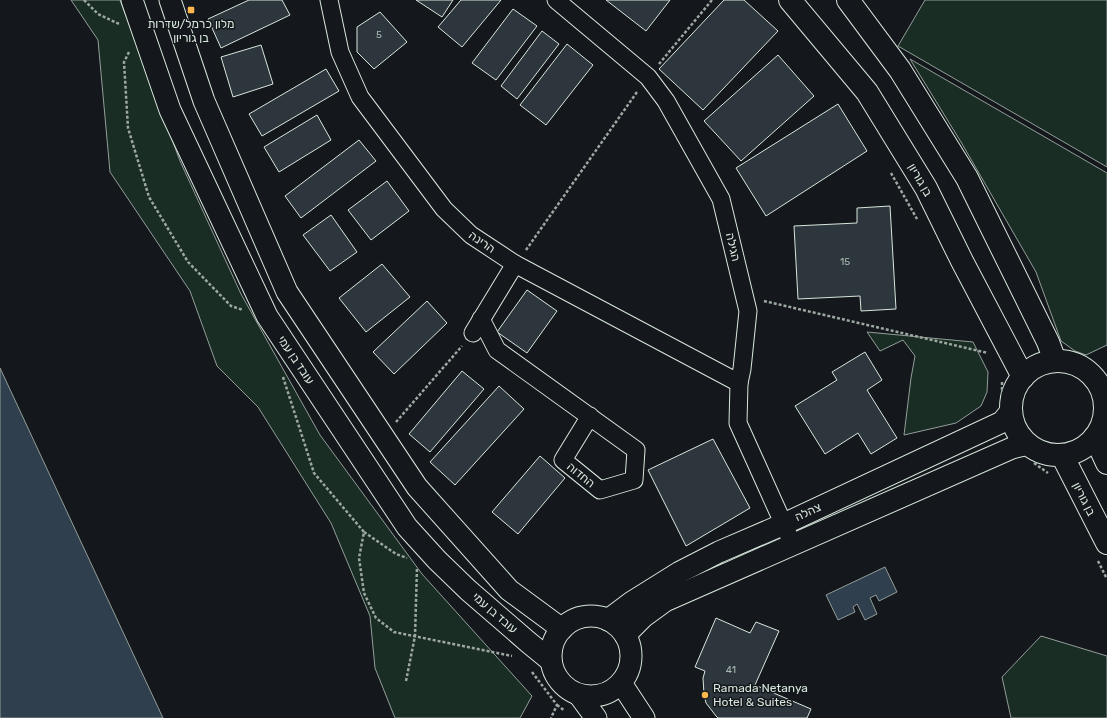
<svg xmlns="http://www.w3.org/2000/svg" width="1107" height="718" font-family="Rubik,'Noto Sans Hebrew',sans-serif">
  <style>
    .green { fill: #1a2d24; stroke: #939e99 }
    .water { fill: #2f3f4d; stroke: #939e99 }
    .building { fill: #2c363c; stroke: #d8e6dc }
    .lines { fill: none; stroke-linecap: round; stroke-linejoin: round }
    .minor-casing { stroke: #d8e6dc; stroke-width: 19 }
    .tertiary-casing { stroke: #d8e6dc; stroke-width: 23 }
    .secondary-casing { stroke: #d8e6dc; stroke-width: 24 }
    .path { stroke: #9da8a2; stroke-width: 2.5; stroke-dasharray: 3 2; stroke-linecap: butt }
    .minor { stroke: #14181c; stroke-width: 17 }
    .tertiary { stroke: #14181c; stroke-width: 21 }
    .secondary { stroke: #14181c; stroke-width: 22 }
    .poi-dot { fill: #ffb74d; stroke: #14181c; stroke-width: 1.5 }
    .labels { text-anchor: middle; stroke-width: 3; stroke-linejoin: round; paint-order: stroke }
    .number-label { font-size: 10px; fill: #adbab4 }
    .poi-label { font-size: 12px; fill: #d8e6dc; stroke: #14181c }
    .street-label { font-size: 12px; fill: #d8e6dc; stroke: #14181c }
  </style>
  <rect width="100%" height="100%" fill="#14181c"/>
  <!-- green -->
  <g class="green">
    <path d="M 71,0 L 120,0 L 180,161 L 241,294 L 320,435 L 422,574 L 532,696 L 520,718 L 395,718 L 375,668 L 370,616 L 331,523 L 258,407 L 217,366 L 190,291 L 110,172 L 98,40 Z"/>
    <path d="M 925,0 L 1107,0 L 1107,167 L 898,46 Z"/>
    <path d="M 910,59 L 1107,173 L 1107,345 L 1086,355 L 1075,351 L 1061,341 L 1036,272 L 961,142 Z"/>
    <path d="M 867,332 L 973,342 L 988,372 L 987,392 L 981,406 L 956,423 L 904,435 L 911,378 L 915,356 L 903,340 L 880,351 Z"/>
    <path d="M 1041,636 L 1107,656 L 1107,718 L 1011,718 L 1002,677 Z"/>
  </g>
  <!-- water -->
  <g class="water">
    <path d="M 0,368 L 163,718 L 0,718 Z"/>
    <path d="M 885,567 L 897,592 L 879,601 L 876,595 L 870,598 L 877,614 L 865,620 L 857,604 L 853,607 L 855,612 L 838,620 L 826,595 Z"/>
  </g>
  <!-- building -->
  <g class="building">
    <path d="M 249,0 L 282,0 L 290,15 L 221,48 L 208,19 Z"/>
    <path d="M 416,0 L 453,0 L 442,17 Z"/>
    <path d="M 461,0 L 501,0 L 462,47 L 438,27 Z"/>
    <path d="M 606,0 L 670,0 L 646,31 Z"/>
    <path d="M 724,0 L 744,0 L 778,31 L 703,110 L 659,69 Z"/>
    <path d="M 513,9 L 537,26 L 496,80 L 472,63 Z"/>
    <path d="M 380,12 L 407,42 L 374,69 L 357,52 L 357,27 Z"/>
    <path d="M 542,31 L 559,44 L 517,99 L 501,86 Z"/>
    <path d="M 567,44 L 593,65 L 546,125 L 520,105 Z"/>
    <path d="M 261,45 L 273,84 L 233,97 L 221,57 Z"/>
    <path d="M 778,55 L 814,96 L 741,161 L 704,121 Z"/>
    <path d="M 326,69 L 339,91 L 262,136 L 249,114 Z"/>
    <path d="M 838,104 L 867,151 L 766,216 L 736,168 Z"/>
    <path d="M 317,115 L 331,140 L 279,172 L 264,147 Z"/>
    <path d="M 359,140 L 376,161 L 301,218 L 285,196 Z"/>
    <path d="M 387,181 L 409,211 L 371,240 L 348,210 Z"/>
    <path d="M 890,206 L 896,309 L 861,311 L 860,296 L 798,299 L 794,226 L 857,223 L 857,208 Z"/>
    <path d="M 331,215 L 357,252 L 330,271 L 303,235 Z"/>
    <path d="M 382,264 L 410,297 L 366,332 L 339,298 Z"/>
    <path d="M 527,290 L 557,311 L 527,353 L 497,332 Z"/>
    <path d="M 427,301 L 447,323 L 394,374 L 373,352 Z"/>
    <path d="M 865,352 L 882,380 L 867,390 L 897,438 L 871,454 L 858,433 L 825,454 L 795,406 L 837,380 L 832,372 Z"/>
    <path d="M 462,371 L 484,389 L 430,452 L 409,434 Z"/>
    <path d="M 499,386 L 524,409 L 455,485 L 430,462 Z"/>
    <path d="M 713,439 L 750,508 L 686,546 L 648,470 Z"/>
    <path d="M 540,456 L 565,478 L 518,534 L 492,512 Z"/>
    <path d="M 716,618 L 750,633 L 756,622 L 779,631 L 755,685 L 811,709 L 807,718 L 718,718 L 716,716 L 706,703 L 704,694 L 703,678 L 705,671 L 695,667 Z"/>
  </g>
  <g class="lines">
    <!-- minor casing -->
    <g class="minor-casing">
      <g id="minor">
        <path d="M 329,0 L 340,52 L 360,97 L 444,209 L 471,235 L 515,264 L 739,383"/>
        <path d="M 556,0 L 648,77 L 666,101 L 721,199 L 748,311 L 742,369 L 739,383 L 738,423 L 793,545"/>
        <path d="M 481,319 L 497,350 L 636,450 L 634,480 L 600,490 L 563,460 L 590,416"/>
        <path d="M 473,333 L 515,264"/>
      </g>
    </g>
    <!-- tertiary casing -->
    <g class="tertiary-casing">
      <g id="tertiary">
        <path d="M 132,0 L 170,110 L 267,316 L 407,527 L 437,560 L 468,590 L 528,642 L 550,660"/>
        <path d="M 170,0 L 204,101 L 287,292 L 417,487 L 509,590 L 562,629"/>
        <circle cx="591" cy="656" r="40"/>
        <path d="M 608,620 L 632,602 L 680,572 L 719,552 L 784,524 L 1002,422 L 1011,411"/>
        <path d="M 625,635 L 643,617 L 665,601 L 1012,448 L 1028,444"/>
        <path d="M 621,683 L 644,718"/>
        <path d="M 579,695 L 596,718"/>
      </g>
    </g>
    <!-- secondary casing -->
    <g class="secondary-casing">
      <g id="secondary">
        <path d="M 790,0 L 867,92 L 926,188 L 962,261 L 1023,377"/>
        <path d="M 848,0 L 900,70 L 967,178 L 1048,342 L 1055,361"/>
        <circle cx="1058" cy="408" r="47"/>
        <path d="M 1095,437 L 1107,463"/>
        <path d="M 1062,455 L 1107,543"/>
      </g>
    </g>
    <!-- path -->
    <g class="path">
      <path d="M 84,0 L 98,14 L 119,24"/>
      <path d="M 129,52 L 124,62 L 128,128 L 149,197 L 188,262 L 231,306 L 243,310"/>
      <path d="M 659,64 L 712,0"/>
      <path d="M 891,173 L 917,219"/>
      <path d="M 526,250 L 637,92"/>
      <path d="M 764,301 L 988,353"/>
      <path d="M 283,377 L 314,473 L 364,532 L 359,558 L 364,593 L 376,618 L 394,632 L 512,656"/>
      <path d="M 1002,395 L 1002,382"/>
      <path d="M 1105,414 L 1107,413"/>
      <path d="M 396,422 L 462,346"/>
      <path d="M 1034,463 L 1048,473"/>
      <path d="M 364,532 L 396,554 L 407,558"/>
      <path d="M 1098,561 L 1107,579"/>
      <path d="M 532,672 L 557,705 L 551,718"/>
      <path d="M 406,681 L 415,636 L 417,567"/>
      <path d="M 557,705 L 565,711"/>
    </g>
    <!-- minor -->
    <use href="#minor" class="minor"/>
    <!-- tertiary -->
    <use href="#tertiary" class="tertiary"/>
    <!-- secondary -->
    <use href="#secondary" class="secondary"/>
  </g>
  <!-- markers -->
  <g class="poi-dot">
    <rect x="187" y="6" width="8" height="8" rx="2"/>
    <circle cx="705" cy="695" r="4"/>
  </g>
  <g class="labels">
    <!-- number labels -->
    <g class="number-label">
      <text x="379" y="38">5</text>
      <text x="845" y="265">15</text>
      <text x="731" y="673">41</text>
    </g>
    <!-- poi labels -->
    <g class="poi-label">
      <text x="191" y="28">מלון כרמל/שדרות<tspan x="191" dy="14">בן גוריון</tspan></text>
      <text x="713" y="692" text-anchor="start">Ramada Netanya<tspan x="713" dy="14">Hotel &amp; Suites</tspan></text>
    </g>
    <!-- street labels -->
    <g class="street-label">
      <text transform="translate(920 180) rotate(60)" y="4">בן גוריון</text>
      <text transform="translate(482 242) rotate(35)" y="4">הרינה</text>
      <text transform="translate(733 247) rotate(77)" y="4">הגילה</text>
      <text transform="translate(296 360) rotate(56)" y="4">עובד בן עמי</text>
      <text transform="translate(581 475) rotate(39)" y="4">החדוה</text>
      <text transform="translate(1084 499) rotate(63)" y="4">בן גוריון</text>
      <text transform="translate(808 512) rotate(-25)" y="4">צהלה</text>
      <text transform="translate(495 613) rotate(41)" y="4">עובד בן עמי</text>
    </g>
  </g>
</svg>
